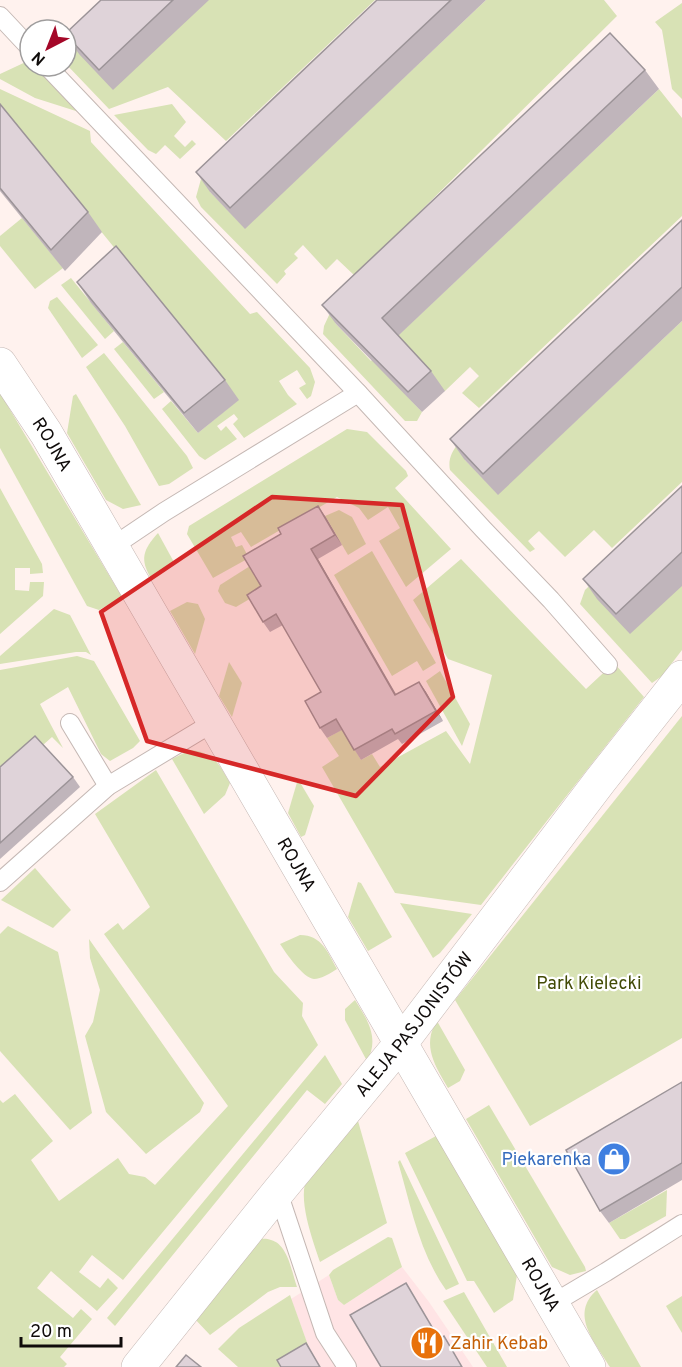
<svg xmlns="http://www.w3.org/2000/svg" width="682" height="1367" font-family="Overpass,sans-serif">
  <style>
    .commercial { fill: #ffe4e5 }
    .green { fill: #d8e2b5 }
    .lines { fill: none; stroke-linecap: round; stroke-linejoin: round }
    .lane-casing { stroke: #c5b8b4; stroke-width: 20 }
    .street-casing { stroke: #c5b8b4; stroke-width: 34 }
    .secondary-casing { stroke: #c5b8b4; stroke-width: 34 }
    .lane { stroke: #fff; stroke-width: 18 }
    .street { stroke: #fff; stroke-width: 33 }
    .secondary { stroke: #fff; stroke-width: 33 }
    .wall { fill: #c0b5bb }
    .shaded-wall { fill: #9c9498 }
    .building { fill: #dfd3d9; stroke: #9c9498; stroke-width: 1.5 }
    .marked { fill: #d62828; fill-opacity: 0.2; stroke: #d62828; stroke-width: 4.5; stroke-linejoin: round }
    .labels { text-anchor: middle; stroke-width: 4.5; stroke-linejoin: round; paint-order: stroke }
    .street-label { font-size: 18px; fill: #0f0b0a; stroke: #fff }
    .park-label { font-size: 18px; fill: #424b06; stroke: #fff }
    .shop-label { font-size: 18px; fill: #366cbe; stroke: #fff; text-anchor: end }
    .food-label { font-size: 18px; fill: #c56008; stroke: #fff; text-anchor: start }
  </style>
  <rect width="100%" height="100%" fill="#fff2ee"/>
  <!-- commercial -->
  <path class="commercial" d="M 402,1267 L 429,1302 L 473,1367 L 282,1367 L 309,1348 L 291,1299 L 329,1275 L 338,1300 L 344,1305 Z"/>
  <!-- green -->
  <g class="green">
    <path d="M 209,0 L 375,0 L 226,141 L 168,87 L 109,109 L 66,64 L 66,37 L 87,16 Z"/>
    <path d="M 486,0 L 604,0 L 617,16 L 355,276 L 337,259 L 326,270 L 303,245 L 294,254 L 298,258 L 284,271 L 286,274 L 277,284 L 201,207 L 196,197 L 201,179 L 222,159 L 210,192 L 245,228 Z"/>
    <path d="M 682,3 L 682,99 L 672,89 L 662,30 L 655,22 Z"/>
    <path d="M 30,60 L 30,66 L 34,66 L 79,112 L 35,98 L 0,79 L 0,74 Z"/>
    <path d="M 0,89 L 90,131 L 91,142 L 250,314 L 257,312 L 310,368 L 315,382 L 311,396 L 307,399 L 299,388 L 306,384 L 297,370 L 279,381 L 288,395 L 297,404 L 244,438 L 233,424 L 238,419 L 234,414 L 217,426 L 221,431 L 226,426 L 237,439 L 205,460 L 199,456 L 162,409 L 171,401 L 198,433 L 238,400 L 0,107 Z"/>
    <path d="M 659,89 L 682,118 L 682,216 L 479,408 L 462,393 L 479,376 L 470,367 L 445,391 L 405,394 L 422,412 L 417,421 L 405,421 L 323,334 L 324,326 L 330,313 L 336,324 L 371,361 Z"/>
    <path d="M 172,104 L 186,122 L 174,136 L 185,147 L 192,140 L 196,144 L 180,159 L 165,145 L 156,154 L 148,150 L 114,115 Z"/>
    <path d="M 22,218 L 63,268 L 35,289 L 0,246 L 0,236 Z"/>
    <path d="M 71,278 L 114,331 L 105,339 L 61,285 Z"/>
    <path d="M 57,297 L 98,345 L 82,358 L 48,308 L 50,301 Z"/>
    <path d="M 682,321 L 682,482 L 612,548 L 594,530 L 565,557 L 539,531 L 528,541 L 535,549 L 530,552 L 450,470 C 446,451 464,438 475,426 L 465,460 L 498,494 Z"/>
    <path d="M 123,342 L 164,392 L 154,399 L 114,349 Z"/>
    <path d="M 104,353 L 187,456 L 193,468 L 169,484 L 159,486 L 125,426 L 86,367 Z"/>
    <path d="M 0,393 L 122,597 L 99,610 L 87,606 L 0,448 Z"/>
    <path d="M 76,394 L 141,505 L 123,509 L 106,500 L 67,433 L 73,396 Z"/>
    <path d="M 347,429 L 367,432 L 406,471 L 408,476 L 395,488 L 451,549 L 406,587 L 379,541 L 400,528 L 388,507 L 368,520 L 359,508 L 337,497 L 251,547 L 241,532 L 231,537 L 236,547 L 242,545 L 249,558 L 213,578 L 187,534 L 189,526 Z"/>
    <path d="M 0,488 L 42,564 L 43,573 L 30,574 L 30,568 L 15,568 L 15,590 L 29,591 L 30,582 L 44,582 L 43,596 L 0,634 Z"/>
    <path d="M 339,510 L 352,517 L 366,544 L 348,555 L 325,516 Z"/>
    <path d="M 158,533 L 175,564 L 152,580 C 139,559 143,550 158,533 Z"/>
    <path d="M 372,551 L 436,663 L 423,671 L 417,661 L 392,676 L 334,575 Z"/>
    <path d="M 461,559 L 586,689 L 614,663 L 644,697 L 481,905 L 395,893 L 322,767 L 339,756 L 327,738 L 343,729 L 361,760 L 372,754 L 380,767 L 446,731 L 470,764 L 492,675 L 448,659 L 413,600 Z"/>
    <path d="M 250,566 L 265,590 L 236,607 L 225,603 L 218,591 L 220,585 Z"/>
    <path d="M 609,567 L 682,586 L 682,650 L 662,676 L 652,683 L 580,604 L 585,590 Z"/>
    <path d="M 187,602 L 198,604 L 205,619 L 195,654 L 170,611 Z"/>
    <path d="M 54,609 L 70,615 L 91,655 L 86,652 L 76,652 L 0,664 L 0,656 Z"/>
    <path d="M 77,656 L 94,661 L 140,741 L 133,748 L 110,761 L 101,754 L 68,687 L 40,704 L 63,748 L 52,737 L 0,783 L 0,670 Z"/>
    <path d="M 229,662 L 242,683 L 232,717 L 219,696 Z"/>
    <path d="M 440,671 L 470,724 L 462,746 L 426,681 Z"/>
    <path d="M 682,716 L 682,1038 L 530,1126 L 455,1000 Z"/>
    <path d="M 190,750 C 215,753 218,763 230,783 L 225,795 L 204,814 L 172,759 Z"/>
    <path d="M 156,770 L 274,972 L 303,1003 L 302,1016 L 318,1045 L 123,1280 L 92,1255 L 79,1272 L 100,1288 L 108,1278 L 118,1288 L 97,1311 L 51,1271 L 37,1288 L 73,1318 L 81,1309 L 92,1319 L 60,1357 L 67,1364 L 64,1367 L 0,1367 L 0,1100 L 3,1103 L 15,1094 L 53,1141 L 31,1160 L 59,1201 L 118,1158 L 129,1174 L 145,1177 L 155,1185 L 228,1106 L 104,934 L 118,923 L 123,930 L 150,907 L 95,814 Z"/>
    <path d="M 298,779 L 314,806 L 305,835 L 301,837 L 288,813 Z"/>
    <path d="M 35,868 L 71,910 L 53,928 L 1,900 Z"/>
    <path d="M 358,882 L 361,883 L 392,937 L 368,951 L 348,917 Z"/>
    <path d="M 400,903 L 472,914 L 440,953 L 433,958 Z"/>
    <path d="M 8,926 L 58,952 L 92,1113 L 70,1130 L 0,1051 L 0,934 Z"/>
    <path d="M 300,935 C 322,935 328,953 337,969 C 331,973 321,979 314,979 C 303,978 286,953 280,944 Z"/>
    <path d="M 89,939 L 204,1103 L 200,1112 L 146,1154 L 106,1112 L 85,1036 L 93,1022 L 100,990 L 90,958 Z"/>
    <path d="M 355,1000 C 367,1019 380,1038 367,1061 L 345,1020 L 345,1009 Z"/>
    <path d="M 437,1021 L 465,1070 L 460,1081 L 448,1088 C 436,1067 421,1045 437,1021 Z"/>
    <path d="M 325,1055 L 342,1084 L 325,1104 L 307,1090 L 115,1326 L 107,1318 Z"/>
    <path d="M 489,1105 L 585,1267 L 586,1271 L 570,1275 L 552,1267 L 466,1119 Z"/>
    <path d="M 358,1121 L 387,1223 L 320,1262 C 313,1241 296,1196 308,1176 C 319,1159 343,1137 358,1121 Z"/>
    <path d="M 436,1136 L 517,1275 L 513,1300 L 494,1313 L 474,1281 L 467,1281 L 405,1153 Z"/>
    <path d="M 400,1160 L 459,1284 L 446,1290 C 419,1252 411,1206 398,1162 Z"/>
    <path d="M 667,1190 L 666,1216 L 625,1239 L 620,1239 L 609,1223 Z"/>
    <path d="M 388,1237 L 392,1238 L 402,1267 L 344,1305 L 338,1300 L 329,1275 L 333,1270 Z"/>
    <path d="M 256,1239 C 261,1239 267,1238 271,1240 C 288,1244 292,1273 297,1287 L 280,1287 L 268,1292 L 210,1335 L 193,1317 Z"/>
    <path d="M 597,1290 L 641,1367 L 610,1367 C 595,1342 569,1314 597,1290 Z"/>
    <path d="M 464,1292 L 507,1367 L 487,1367 L 443,1301 Z"/>
    <path d="M 290,1295 L 309,1348 L 282,1367 L 238,1367 L 218,1349 L 239,1328 Z"/>
    <path d="M 682,1296 L 682,1333 L 666,1306 Z"/>
  </g>
  <g class="lines">
    <!-- lane casing -->
    <g class="lane-casing">
      <g id="lane">
        <path d="M 0,16 L 30,48"/>
        <path d="M 47,66 L 358,393 L 483,529 L 551,600 L 608,665"/>
        <path d="M 112,547 L 164,512 L 358,393"/>
        <path d="M 70,723 L 108,786"/>
        <path d="M 0,882 L 108,786 L 214,722"/>
        <path d="M 278,1192 L 325,1333 L 347,1367"/>
        <path d="M 552,1304 L 606,1272 L 682,1224"/>
      </g>
    </g>
    <!-- street casing -->
    <g class="street-casing">
      <g id="street">
        <path id="s1" d="M 138,1367 L 278,1192 L 401,1043 L 600,781 L 682,677"/>
      </g>
    </g>
    <!-- secondary casing -->
    <g class="secondary-casing">
      <g id="secondary">
        <path id="s2" d="M 0,364 L 46,433 L 589,1367"/>
      </g>
    </g>
    <!-- lane -->
    <use href="#lane" class="lane"/>
    <!-- street -->
    <use href="#street" class="street"/>
    <!-- secondary -->
    <use href="#secondary" class="secondary"/>
  </g>
  <!-- wall -->
  <g class="wall">
    <path d="M 101,0 L 209,0 L 113,90 L 79,54 L 66,35 Z"/>
    <path d="M 377,0 L 486,0 L 245,229 L 210,192 L 196,172 Z"/>
    <path d="M 645,70 L 659,89 L 398,336 L 431,371 L 445,391 L 422,412 L 336,324 L 322,305 Z"/>
    <path d="M 0,104 L 88,212 L 102,232 L 65,271 L 0,191 Z"/>
    <path d="M 682,220 L 682,321 L 498,495 L 464,459 L 450,439 Z"/>
    <path d="M 77,282 L 225,380 L 239,400 L 198,433 L 91,303 Z"/>
    <path d="M 682,486 L 682,586 L 630,634 L 597,599 L 583,579 Z"/>
    <path d="M 325,516 L 342,545 L 318,559 L 396,694 L 419,682 L 426,692 L 443,721 L 402,744 L 398,739 L 361,760 L 342,730 L 327,738 L 320,728 L 321,692 L 283,625 L 270,632 L 263,622 L 261,586 L 281,534 Z"/>
    <path d="M 0,767 L 73,777 L 80,787 L 0,859 Z"/>
    <path d="M 682,1082 L 682,1180 L 609,1223 L 600,1211 Z"/>
  </g>
  <!-- shaded-wall -->
  <g class="shaded-wall">
    <path d="M 318,506 L 325,516 L 342,545 L 335,535 Z"/>
    <path d="M 311,549 L 318,559 L 402,705 L 395,695 Z"/>
    <path d="M 419,682 L 426,692 L 443,721 L 436,711 Z"/>
  </g>
  <!-- building -->
  <g class="building">
    <path d="M 101,0 L 173,0 L 99,70 L 66,35 L 66,33 Z"/>
    <path d="M 377,0 L 451,0 L 230,208 L 196,172 Z"/>
    <path d="M 610,33 L 645,70 L 382,318 L 431,371 L 408,392 L 322,305 Z"/>
    <path d="M 0,104 L 88,212 L 51,250 L 0,188 Z"/>
    <path d="M 682,220 L 682,287 L 483,474 L 450,439 Z"/>
    <path d="M 116,246 L 225,380 L 184,413 L 77,282 Z"/>
    <path d="M 682,486 L 682,552 L 616,614 L 583,579 Z"/>
    <path d="M 318,506 L 335,535 L 311,549 L 395,695 L 419,682 L 436,711 L 395,734 L 392,729 L 354,750 L 336,719 L 320,728 L 305,701 L 321,692 L 276,614 L 263,622 L 247,595 L 261,586 L 243,556 L 281,534 L 278,528 Z"/>
    <path d="M 35,736 L 73,777 L 0,843 L 0,767 Z"/>
    <path d="M 682,1082 L 682,1163 L 600,1211 L 566,1150 Z"/>
    <path d="M 406,1283 L 439,1339 L 444,1336 L 462,1367 L 381,1367 L 350,1315 Z"/>
    <path d="M 306,1343 L 320,1367 L 281,1367 L 277,1360 Z"/>
    <path d="M 186,1355 L 201,1367 L 176,1367 Z"/>
  </g>
  <!-- marked area -->
  <path class="marked" d="M 272,497 L 402,505 L 453,697 L 356,796 L 147,741 L 101,612 Z"/>
  <!-- icons -->
  <defs>
    <g id="shop-disc" transform="scale(1.725)"><circle r="9.5" fill="#3f7fe0" stroke="#fff"/><path d="M-5-2.5h2.3a2.7 3.5 0 0 1 5.4 0H5L5.5 6h-11ZM-1.5-2.5h3a1.5 2.3 0 0 0-3 0Z" fill="#fff"/></g>
    <g id="restaurant-disc" transform="scale(1.725)"><circle r="9.5" fill="#e8710a" stroke="#fff"/><path d="M-5-6h1v4h1v-4h1v4h1v-4h1v5L-1.5 .5V6h-2V.5L-5-1ZM5-6V6H3V1.5H1.5Q1.5-4 5-6Z" fill="#fff"/></g>
  </defs>
  <g fill-rule="evenodd">
    <use href="#shop-disc" x="614" y="1159"/>
    <use href="#restaurant-disc" x="427" y="1343"/>
  </g>
  <g class="labels">
    <!-- street labels -->
    <g class="street-label">
      <text dy="6" stroke="none"><textPath href="#s2" startOffset="96">ROJNA</textPath></text>
      <text dy="6" stroke="none"><textPath href="#s2" startOffset="582">ROJNA</textPath></text>
      <text dy="6" stroke="none"><textPath href="#s1" startOffset="440">ALEJA PASJONISTÓW</textPath></text>
      <text dy="6" stroke="none"><textPath href="#s2" startOffset="1068">ROJNA</textPath></text>
    </g>
    <!-- park labels -->
    <g class="park-label">
      <text x="589" y="989">Park Kielecki</text>
    </g>
    <!-- shop labels -->
    <g class="shop-label">
      <text x="591" y="1165">Piekarenka</text>
    </g>
    <!-- food labels -->
    <g class="food-label">
      <text x="450" y="1349">Zahir Kebab</text>
    </g>
  </g>
  <!-- north arrow -->
  <g transform="translate(48 48) rotate(222)"><circle r="28" fill="#ffffff" stroke="#9f9d9d" stroke-width="1.5"/>
  <path d="M0-4.5L10 22L0 15L-10 22Z" fill="#a40728"/>
  <text y="-9" font-size="16" font-weight="bold" text-anchor="middle" fill="#0f0b0a">N</text>
  </g>
  <!-- scale -->
  <path d="M21 1337v9h100v-9" fill="none" stroke="#0f0b0a" stroke-width="3"/>
  <text x="30" y="1337" font-size="18" fill="#0f0b0a" stroke="#ffffff" stroke-width="4.5" paint-order="stroke">20 m</text>
</svg>
